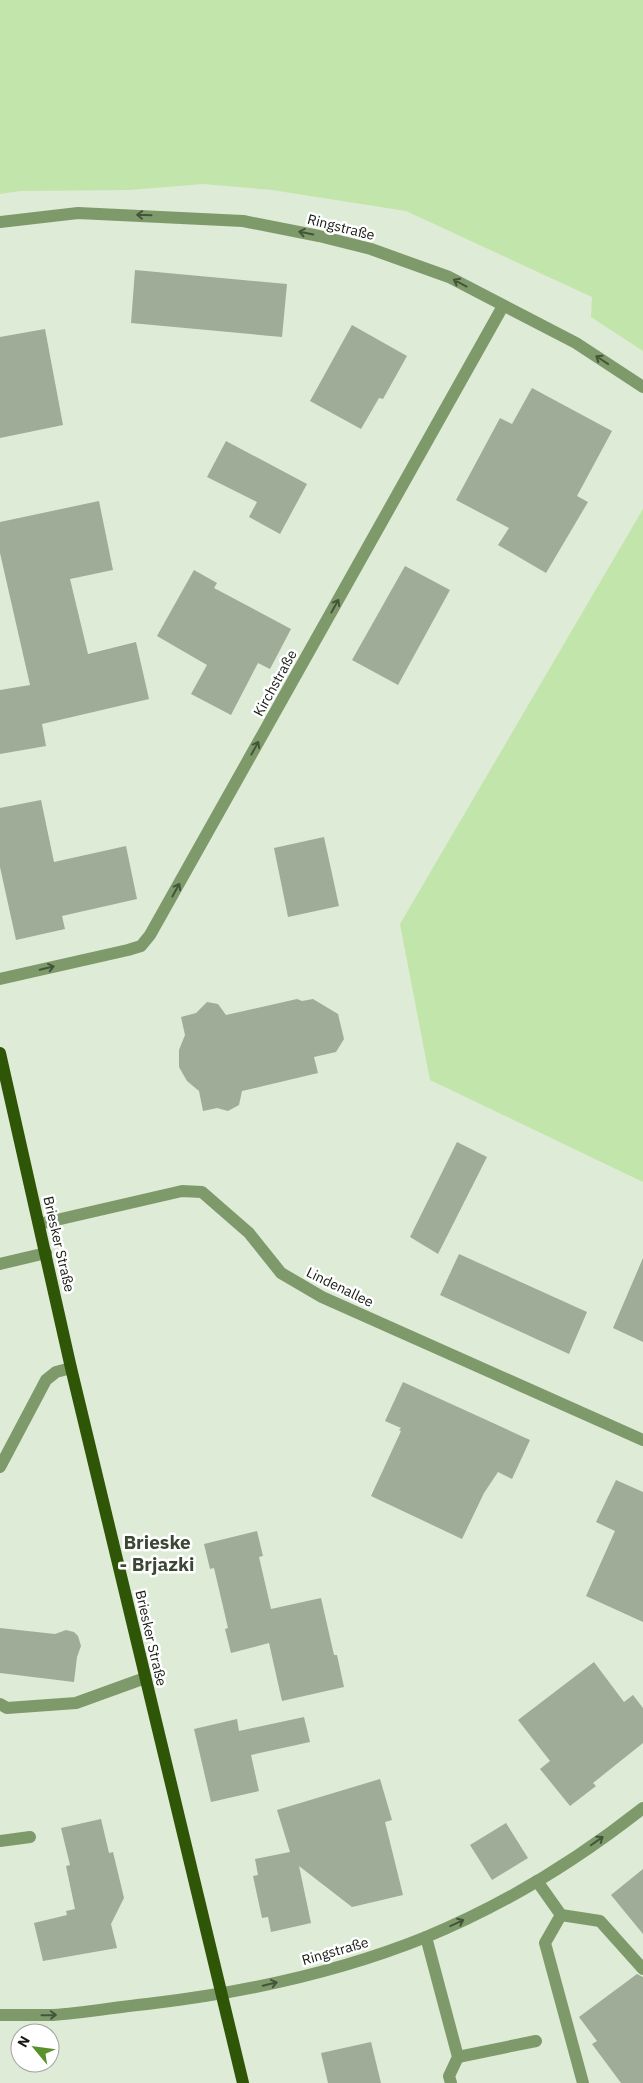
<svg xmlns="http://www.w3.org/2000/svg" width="643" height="2083" font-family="'IBM Plex Sans',sans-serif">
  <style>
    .green { fill: #c2e5ab }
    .building { fill: #9fac97 }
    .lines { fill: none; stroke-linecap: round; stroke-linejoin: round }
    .minor { stroke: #7e9a6b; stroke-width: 12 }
    .major { stroke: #2f5607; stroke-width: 12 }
    .oneway { stroke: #44543a }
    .labels { text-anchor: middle; stroke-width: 5; stroke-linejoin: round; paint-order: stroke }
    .street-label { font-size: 14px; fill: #151a12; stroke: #fff }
    .district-label { font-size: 19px; font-weight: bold; fill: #3c4735; stroke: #fff }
  </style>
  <rect width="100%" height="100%" fill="#deebd6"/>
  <!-- green -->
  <g class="green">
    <path d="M 0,0 L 643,0 L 643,351 L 591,317 L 592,297 L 406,211 L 272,190 L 203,184 L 129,190 L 20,191 L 0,194 Z"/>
    <path d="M 643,509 L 643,1182 L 430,1080 L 400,924 Z"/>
  </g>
  <!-- building -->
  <g class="building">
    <path d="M 135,270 L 287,284 L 282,337 L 131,323 Z"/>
    <path d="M 352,325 L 407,356 L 383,399 L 379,398 L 361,429 L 310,401 Z"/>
    <path d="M 45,329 L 63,425 L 0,438 L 0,337 Z"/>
    <path d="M 532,388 L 612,431 L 577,496 L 588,502 L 546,573 L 498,545 L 509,528 L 456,500 L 500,418 L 512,424 Z"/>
    <path d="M 226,441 L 307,484 L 280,534 L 249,517 L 257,502 L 207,477 Z"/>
    <path d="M 99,501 L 113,570 L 70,579 L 88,654 L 136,642 L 149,699 L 42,724 L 46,746 L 0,754 L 0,690 L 30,685 L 0,553 L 0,522 Z"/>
    <path d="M 405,566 L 450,590 L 398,685 L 352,660 Z"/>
    <path d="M 194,570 L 217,583 L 214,588 L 291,629 L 270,669 L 258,663 L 231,715 L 191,694 L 207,665 L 157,636 Z"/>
    <path d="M 41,800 L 54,862 L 126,846 L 137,899 L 62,916 L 65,929 L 16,940 L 0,867 L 0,808 Z"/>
    <path d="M 324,837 L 339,906 L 288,917 L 274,848 Z"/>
    <path d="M 297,999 L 302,1001 L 313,999 L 338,1014 L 344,1039 L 336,1052 L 314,1057 L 318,1073 L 242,1091 L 239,1105 L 228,1111 L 217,1108 L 203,1111 L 199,1091 L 187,1081 L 179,1067 L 179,1050 L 185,1035 L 181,1017 L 196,1013 L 207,1002 L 218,1004 L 226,1015 Z"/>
    <path d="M 457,1142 L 487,1157 L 438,1254 L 410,1237 Z"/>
    <path d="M 459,1254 L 587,1312 L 569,1354 L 440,1295 Z"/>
    <path d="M 643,1258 L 643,1342 L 613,1328 Z"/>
    <path d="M 403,1382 L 530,1440 L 512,1479 L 498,1472 L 484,1493 L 462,1539 L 371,1496 L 401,1431 L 399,1430 L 401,1428 L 385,1421 Z"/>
    <path d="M 616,1480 L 643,1492 L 643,1622 L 586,1596 L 615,1531 L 596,1522 Z"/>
    <path d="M 257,1531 L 263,1556 L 259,1557 L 271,1609 L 321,1598 L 334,1655 L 337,1655 L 344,1687 L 282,1701 L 269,1643 L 231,1653 L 225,1629 L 228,1628 L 214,1568 L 210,1569 L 204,1544 Z"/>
    <path d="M 0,1628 L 55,1634 L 66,1630 L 74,1632 L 78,1636 L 81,1646 L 77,1657 L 74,1682 L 0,1673 Z"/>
    <path d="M 594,1662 L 624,1702 L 633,1695 L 643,1708 L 643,1743 L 593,1783 L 596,1786 L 570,1806 L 540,1769 L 550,1761 L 518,1720 Z"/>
    <path d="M 304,1717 L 310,1742 L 251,1755 L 259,1791 L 211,1802 L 194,1729 L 237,1719 L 239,1731 Z"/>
    <path d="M 380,1779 L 392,1820 L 385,1822 L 403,1895 L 352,1907 L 299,1866 L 311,1923 L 271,1932 L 268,1917 L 262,1918 L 253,1876 L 258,1875 L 255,1859 L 290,1852 L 277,1810 Z"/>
    <path d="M 101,1819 L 109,1853 L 113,1852 L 124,1898 L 111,1924 L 117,1948 L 43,1961 L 34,1923 L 67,1915 L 66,1911 L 75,1909 L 66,1866 L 70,1865 L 61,1828 Z"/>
    <path d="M 506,1823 L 528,1858 L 492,1880 L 470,1845 Z"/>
    <path d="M 643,1869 L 643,1934 L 611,1895 Z"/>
    <path d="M 637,1974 L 643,1977 L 643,2083 L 621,2083 L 592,2044 L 597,2041 L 579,2017 Z"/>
    <path d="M 371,2042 L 381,2083 L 328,2083 L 321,2053 Z"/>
  </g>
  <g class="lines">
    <!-- minor -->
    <g class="minor">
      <path d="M 0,222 L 78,213 L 243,221 L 319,236 L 371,249 L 449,277 L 576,343 L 643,387"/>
      <path d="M 0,979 L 128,950 L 141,946 L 150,935 L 503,306"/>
      <path d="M 39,1224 L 182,1191 L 202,1192 L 249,1233 L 281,1273 L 322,1297 L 643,1440"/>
      <path d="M 0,1264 L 46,1253"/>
      <path d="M 0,1467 L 46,1380 L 56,1372 L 71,1368"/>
      <path d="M 0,1704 L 7,1708 L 76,1703 L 145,1678"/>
      <path d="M 0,1841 L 30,1837"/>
      <path d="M 537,1881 L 561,1915"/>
      <path d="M 426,1937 L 458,2057 L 449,2076 L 451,2083"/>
      <path d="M 0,2015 C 18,2015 35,2015 53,2015 C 84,2013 116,2007 147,2004 C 242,1993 337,1973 426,1937 C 504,1905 577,1860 643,1808"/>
      <path d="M 458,2057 L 536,2041"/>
      <path d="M 583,2083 L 545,1943 L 561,1915 L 600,1921 L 643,1969"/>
    </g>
    <!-- major -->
    <path class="major" d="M 0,1053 L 71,1368 L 243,2083"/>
  </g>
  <!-- one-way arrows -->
  <defs><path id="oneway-shaft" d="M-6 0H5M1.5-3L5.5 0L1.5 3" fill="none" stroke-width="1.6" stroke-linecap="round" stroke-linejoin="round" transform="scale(1.25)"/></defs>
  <g class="oneway">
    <use href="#oneway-shaft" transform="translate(144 215) rotate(-178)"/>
    <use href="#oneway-shaft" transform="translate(306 233) rotate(-169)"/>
    <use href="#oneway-shaft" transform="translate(460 283) rotate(-152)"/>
    <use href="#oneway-shaft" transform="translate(602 360) rotate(-146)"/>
    <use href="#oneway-shaft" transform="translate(335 606) rotate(-61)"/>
    <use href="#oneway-shaft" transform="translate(255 748) rotate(-61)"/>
    <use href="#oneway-shaft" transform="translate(176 890) rotate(-61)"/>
    <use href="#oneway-shaft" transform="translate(47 968) rotate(-13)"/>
    <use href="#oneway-shaft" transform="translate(597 1841) rotate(-35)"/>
    <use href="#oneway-shaft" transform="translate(457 1923) rotate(-25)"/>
    <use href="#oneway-shaft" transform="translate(270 1984) rotate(-14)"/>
    <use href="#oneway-shaft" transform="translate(49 2015) rotate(-1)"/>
  </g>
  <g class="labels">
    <!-- street labels -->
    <g class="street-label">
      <text transform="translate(341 227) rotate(14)" y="5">Ringstraße</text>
      <text transform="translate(275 683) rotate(-61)" y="5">Kirchstraße</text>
      <text transform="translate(59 1244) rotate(77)" y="5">Briesker Straße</text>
      <text transform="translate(340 1287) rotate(26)" y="5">Lindenallee</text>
      <text transform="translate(151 1638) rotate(77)" y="5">Briesker Straße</text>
      <text transform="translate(335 1951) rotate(-16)" y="5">Ringstraße</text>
    </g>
    <!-- district labels -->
    <g class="district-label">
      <text x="157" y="1549">Brieske<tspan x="157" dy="22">- Brjazki</tspan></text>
    </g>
  </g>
  <!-- north arrow -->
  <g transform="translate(35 2048) rotate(299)"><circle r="24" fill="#ffffff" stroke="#a1a3a0"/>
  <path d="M0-4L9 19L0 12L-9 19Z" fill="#5a912b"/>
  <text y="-8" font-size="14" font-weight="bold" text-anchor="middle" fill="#151a12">N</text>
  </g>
</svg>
